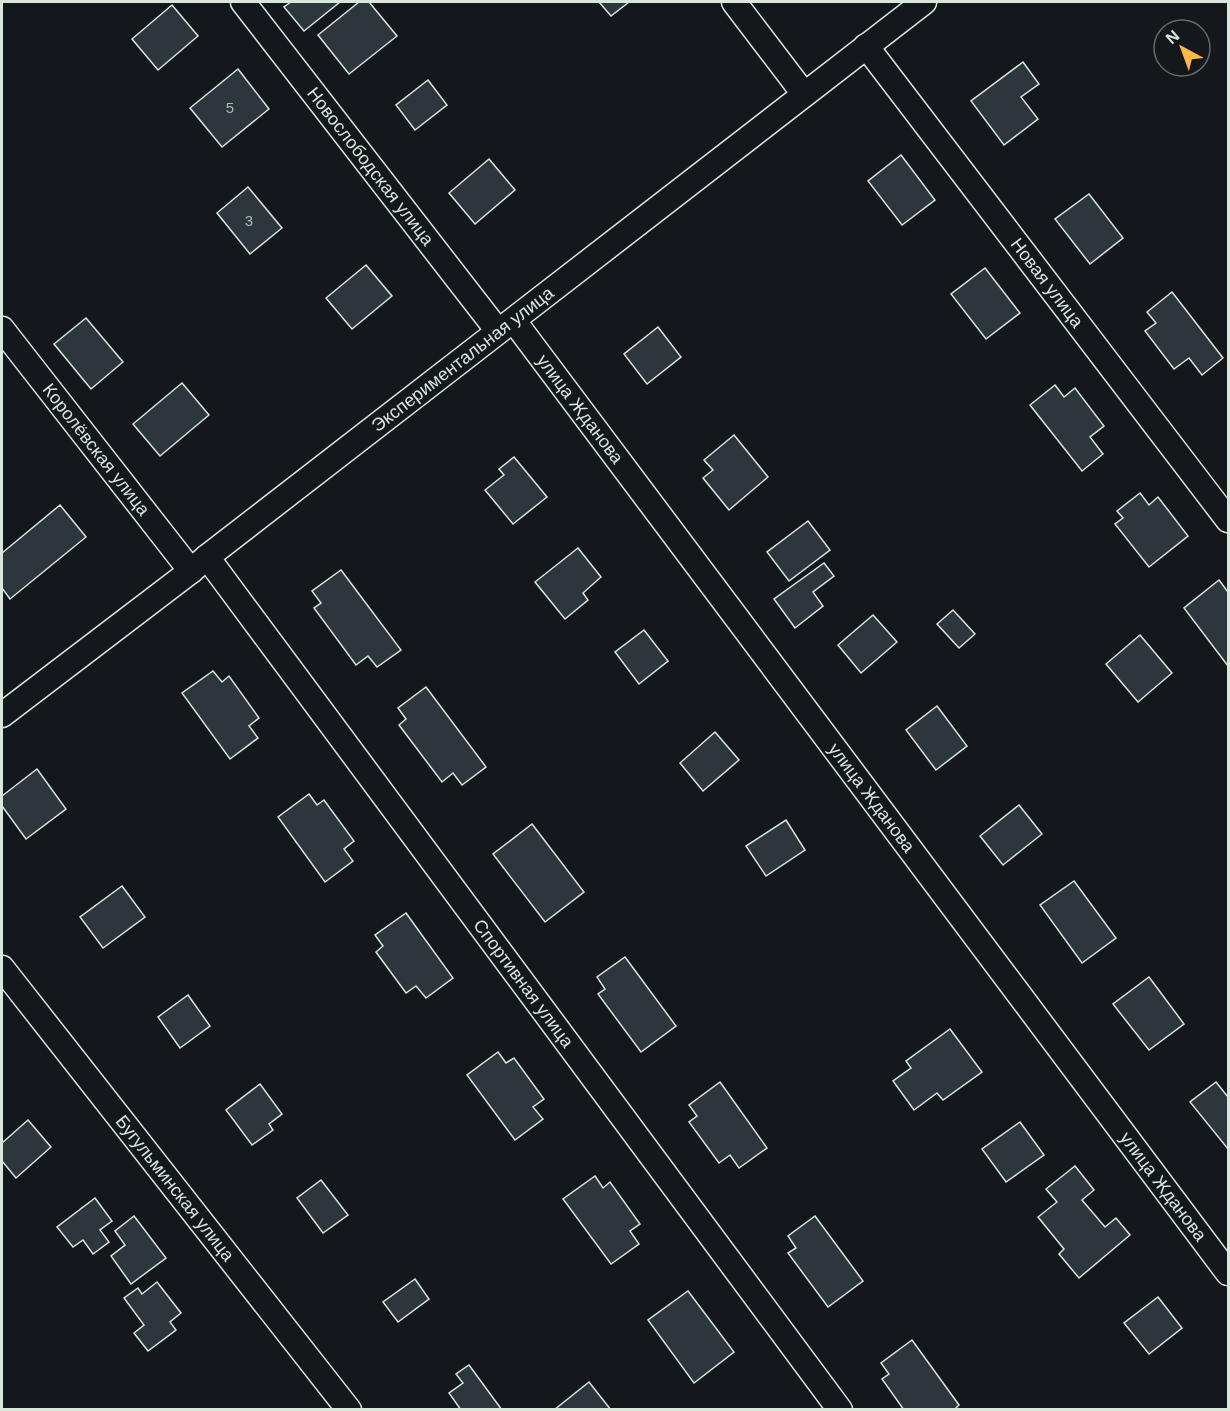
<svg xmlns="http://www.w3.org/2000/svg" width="1230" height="1411" font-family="Arial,sans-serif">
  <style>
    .building { fill: #2c363c; stroke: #d8e6dc; stroke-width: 1.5 }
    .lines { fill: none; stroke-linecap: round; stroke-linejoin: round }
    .minor-casing { stroke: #d8e6dc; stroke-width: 27 }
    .minor { stroke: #14181c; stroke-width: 24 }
    .labels { text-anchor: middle; stroke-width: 4.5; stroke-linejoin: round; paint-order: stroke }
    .number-label { font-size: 15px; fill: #adbab4 }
    .street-label { font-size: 18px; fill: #d8e6dc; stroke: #14181c }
  </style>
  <rect width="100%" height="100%" fill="#14181c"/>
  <!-- building -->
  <g class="building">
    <path d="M 291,2 L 340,2 L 304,31 L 284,7 Z"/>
    <path d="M 359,2 L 369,2 L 397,36 L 349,74 L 318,35 Z"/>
    <path d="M 599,2 L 629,2 L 611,16 Z"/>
    <path d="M 172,5 L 198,36 L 158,70 L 132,39 Z"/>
    <path d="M 1023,62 L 1039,84 L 1021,97 L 1038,119 L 1004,145 L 971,101 Z"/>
    <path d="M 238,69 L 269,109 L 222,147 L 190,108 Z"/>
    <path d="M 428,80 L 447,105 L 415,130 L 396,105 Z"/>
    <path d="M 901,155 L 935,200 L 902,225 L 868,181 Z"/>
    <path d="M 489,159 L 515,190 L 475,224 L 449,193 Z"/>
    <path d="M 248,187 L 282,228 L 250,254 L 217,213 Z"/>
    <path d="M 1089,194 L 1123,238 L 1090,264 L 1055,219 Z"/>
    <path d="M 366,265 L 392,296 L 352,329 L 326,298 Z"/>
    <path d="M 985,268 L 1020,313 L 986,339 L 951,294 Z"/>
    <path d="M 1172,292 L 1223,358 L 1202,375 L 1189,358 L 1174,369 L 1145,331 L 1156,323 L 1147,312 Z"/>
    <path d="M 86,318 L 123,362 L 91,389 L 54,344 Z"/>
    <path d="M 658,327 L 681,357 L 647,384 L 624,354 Z"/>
    <path d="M 182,383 L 209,415 L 160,456 L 133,424 Z"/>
    <path d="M 1055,385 L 1064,397 L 1075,388 L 1104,426 L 1090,437 L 1103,454 L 1082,471 L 1030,405 Z"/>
    <path d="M 734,435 L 768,477 L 729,510 L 703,478 L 713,470 L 704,460 Z"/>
    <path d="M 514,457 L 547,497 L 513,524 L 485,490 L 504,475 L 499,469 Z"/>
    <path d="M 1140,493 L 1149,505 L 1158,497 L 1188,536 L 1149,567 L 1115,524 L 1123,518 L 1117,511 Z"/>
    <path d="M 60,505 L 86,537 L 10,599 L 2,588 L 2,553 Z"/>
    <path d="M 808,521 L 830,550 L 789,581 L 767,552 Z"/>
    <path d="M 578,548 L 601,577 L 583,593 L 588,600 L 565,619 L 535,582 Z"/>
    <path d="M 824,563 L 834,576 L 813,592 L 823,606 L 795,628 L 774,599 Z"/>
    <path d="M 341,570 L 401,650 L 377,667 L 368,656 L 356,665 L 314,608 L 321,603 L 312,591 Z"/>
    <path d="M 1219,580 L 1228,592 L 1228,666 L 1184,608 Z"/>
    <path d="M 953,610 L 975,634 L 959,648 L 937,624 Z"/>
    <path d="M 873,615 L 897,642 L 861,673 L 838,645 Z"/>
    <path d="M 644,630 L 668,661 L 639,684 L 615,652 Z"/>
    <path d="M 1140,635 L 1172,673 L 1138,702 L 1106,664 Z"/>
    <path d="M 213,671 L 222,682 L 229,676 L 259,718 L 249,726 L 258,738 L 230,759 L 182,693 Z"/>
    <path d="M 426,687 L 486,767 L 462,785 L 453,773 L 442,782 L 399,725 L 406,719 L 398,708 Z"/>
    <path d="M 937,706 L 967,746 L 936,770 L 906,730 Z"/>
    <path d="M 715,732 L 739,760 L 703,791 L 680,763 Z"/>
    <path d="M 37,769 L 66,809 L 26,839 L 2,806 L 2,796 Z"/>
    <path d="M 309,794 L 317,805 L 324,800 L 354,841 L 344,849 L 353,861 L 325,882 L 278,817 Z"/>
    <path d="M 1019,805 L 1042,834 L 1003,865 L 980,836 Z"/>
    <path d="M 786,820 L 805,850 L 766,876 L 746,846 Z"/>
    <path d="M 532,824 L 584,892 L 545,922 L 493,854 Z"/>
    <path d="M 1074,881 L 1116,938 L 1082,963 L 1040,905 Z"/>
    <path d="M 122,886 L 145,917 L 103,948 L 80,917 Z"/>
    <path d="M 406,913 L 453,978 L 426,998 L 416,986 L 406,993 L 376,952 L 383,946 L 375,935 Z"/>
    <path d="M 625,957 L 676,1026 L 641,1052 L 598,994 L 605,989 L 597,977 Z"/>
    <path d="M 1149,977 L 1184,1024 L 1149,1050 L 1113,1004 Z"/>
    <path d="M 188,995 L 210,1026 L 180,1048 L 158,1017 Z"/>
    <path d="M 950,1029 L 982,1072 L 943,1100 L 937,1093 L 914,1110 L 893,1081 L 911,1068 L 906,1061 Z"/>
    <path d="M 498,1052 L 506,1063 L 514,1058 L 544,1099 L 533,1107 L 543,1119 L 515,1140 L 467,1075 Z"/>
    <path d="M 720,1082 L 767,1148 L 739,1168 L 730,1155 L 719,1163 L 689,1122 L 697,1116 L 689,1105 Z"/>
    <path d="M 1216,1082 L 1228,1097 L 1228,1149 L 1190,1102 Z"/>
    <path d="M 260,1084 L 282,1114 L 269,1124 L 273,1130 L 252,1145 L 226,1110 Z"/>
    <path d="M 28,1120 L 51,1147 L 16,1178 L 2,1161 L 2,1143 Z"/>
    <path d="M 1020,1122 L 1044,1155 L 1006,1182 L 982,1149 Z"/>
    <path d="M 1075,1166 L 1094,1190 L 1082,1200 L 1105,1227 L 1116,1218 L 1130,1235 L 1079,1278 L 1059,1254 L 1064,1249 L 1038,1217 L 1057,1202 L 1046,1189 Z"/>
    <path d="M 595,1176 L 603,1188 L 610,1182 L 640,1224 L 630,1231 L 639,1244 L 611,1264 L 563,1199 Z"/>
    <path d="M 321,1180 L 348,1215 L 323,1233 L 297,1198 Z"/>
    <path d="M 95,1198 L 112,1221 L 100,1230 L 109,1242 L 93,1254 L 83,1240 L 73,1247 L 57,1227 Z"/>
    <path d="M 134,1216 L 166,1258 L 131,1284 L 111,1256 L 125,1245 L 115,1231 Z"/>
    <path d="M 815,1216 L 863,1281 L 828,1307 L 788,1253 L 796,1248 L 788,1236 Z"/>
    <path d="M 415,1279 L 429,1299 L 398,1322 L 383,1302 Z"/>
    <path d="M 157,1282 L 181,1313 L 170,1322 L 176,1330 L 148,1351 L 134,1333 L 144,1325 L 124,1298 L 138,1288 L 142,1294 Z"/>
    <path d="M 688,1291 L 734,1352 L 694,1383 L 648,1320 Z"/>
    <path d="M 1158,1297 L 1182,1328 L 1149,1354 L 1124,1323 Z"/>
    <path d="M 912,1340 L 959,1405 L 954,1410 L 904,1410 L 882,1379 L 889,1374 L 881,1363 Z"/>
    <path d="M 469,1365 L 502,1410 L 461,1410 L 449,1393 L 463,1383 L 456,1374 Z"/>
    <path d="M 589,1382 L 611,1410 L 554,1410 Z"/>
  </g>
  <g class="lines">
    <!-- minor casing -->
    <g class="minor-casing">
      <g id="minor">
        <path id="s1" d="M 243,2 L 498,331"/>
        <path d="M 734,2 L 804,94"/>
        <path id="s2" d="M 866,46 L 1228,520"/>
        <path id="s3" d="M 514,321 L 1228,1273"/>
        <path id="s4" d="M 2,329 L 191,571"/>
        <path id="s5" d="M 207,557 L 840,1410"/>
        <path id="s6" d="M 2,715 L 191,571 L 207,557 L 924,2"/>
        <path id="s7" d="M 2,968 L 349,1410"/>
      </g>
    </g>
    <!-- minor -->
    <use href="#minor" class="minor"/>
  </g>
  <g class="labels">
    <!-- number labels -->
    <g class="number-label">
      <text x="230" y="113">5</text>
      <text x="249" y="226">3</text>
    </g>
    <!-- street labels -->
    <g class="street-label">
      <text dy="6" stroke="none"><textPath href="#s1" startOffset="208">Новослободская улица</textPath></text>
      <text dy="6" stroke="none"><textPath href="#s2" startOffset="298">Новая улица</textPath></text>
      <text dy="6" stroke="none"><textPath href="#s6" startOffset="582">Экспериментальная улица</textPath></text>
      <text dy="6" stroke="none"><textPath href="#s3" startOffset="110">улица Жданова</textPath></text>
      <text dy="6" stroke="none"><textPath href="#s4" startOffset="153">Королёвская улица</textPath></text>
      <text dy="6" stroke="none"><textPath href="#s3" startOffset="596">улица Жданова</textPath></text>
      <text dy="6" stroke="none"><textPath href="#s5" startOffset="531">Спортивная улица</textPath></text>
      <text dy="6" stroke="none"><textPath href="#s3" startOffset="1082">улица Жданова</textPath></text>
      <text dy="6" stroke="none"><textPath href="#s7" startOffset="280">Бугульминская улица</textPath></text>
    </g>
  </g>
  <!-- border -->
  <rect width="1230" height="1411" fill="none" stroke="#d8e6dc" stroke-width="6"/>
  <!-- north arrow -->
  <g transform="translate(1182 48) rotate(319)"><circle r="28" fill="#14181c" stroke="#626a69" stroke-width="1.5"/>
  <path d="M0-4.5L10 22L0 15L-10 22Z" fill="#ffb74d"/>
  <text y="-9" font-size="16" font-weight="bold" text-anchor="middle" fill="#d8e6dc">N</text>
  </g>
</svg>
